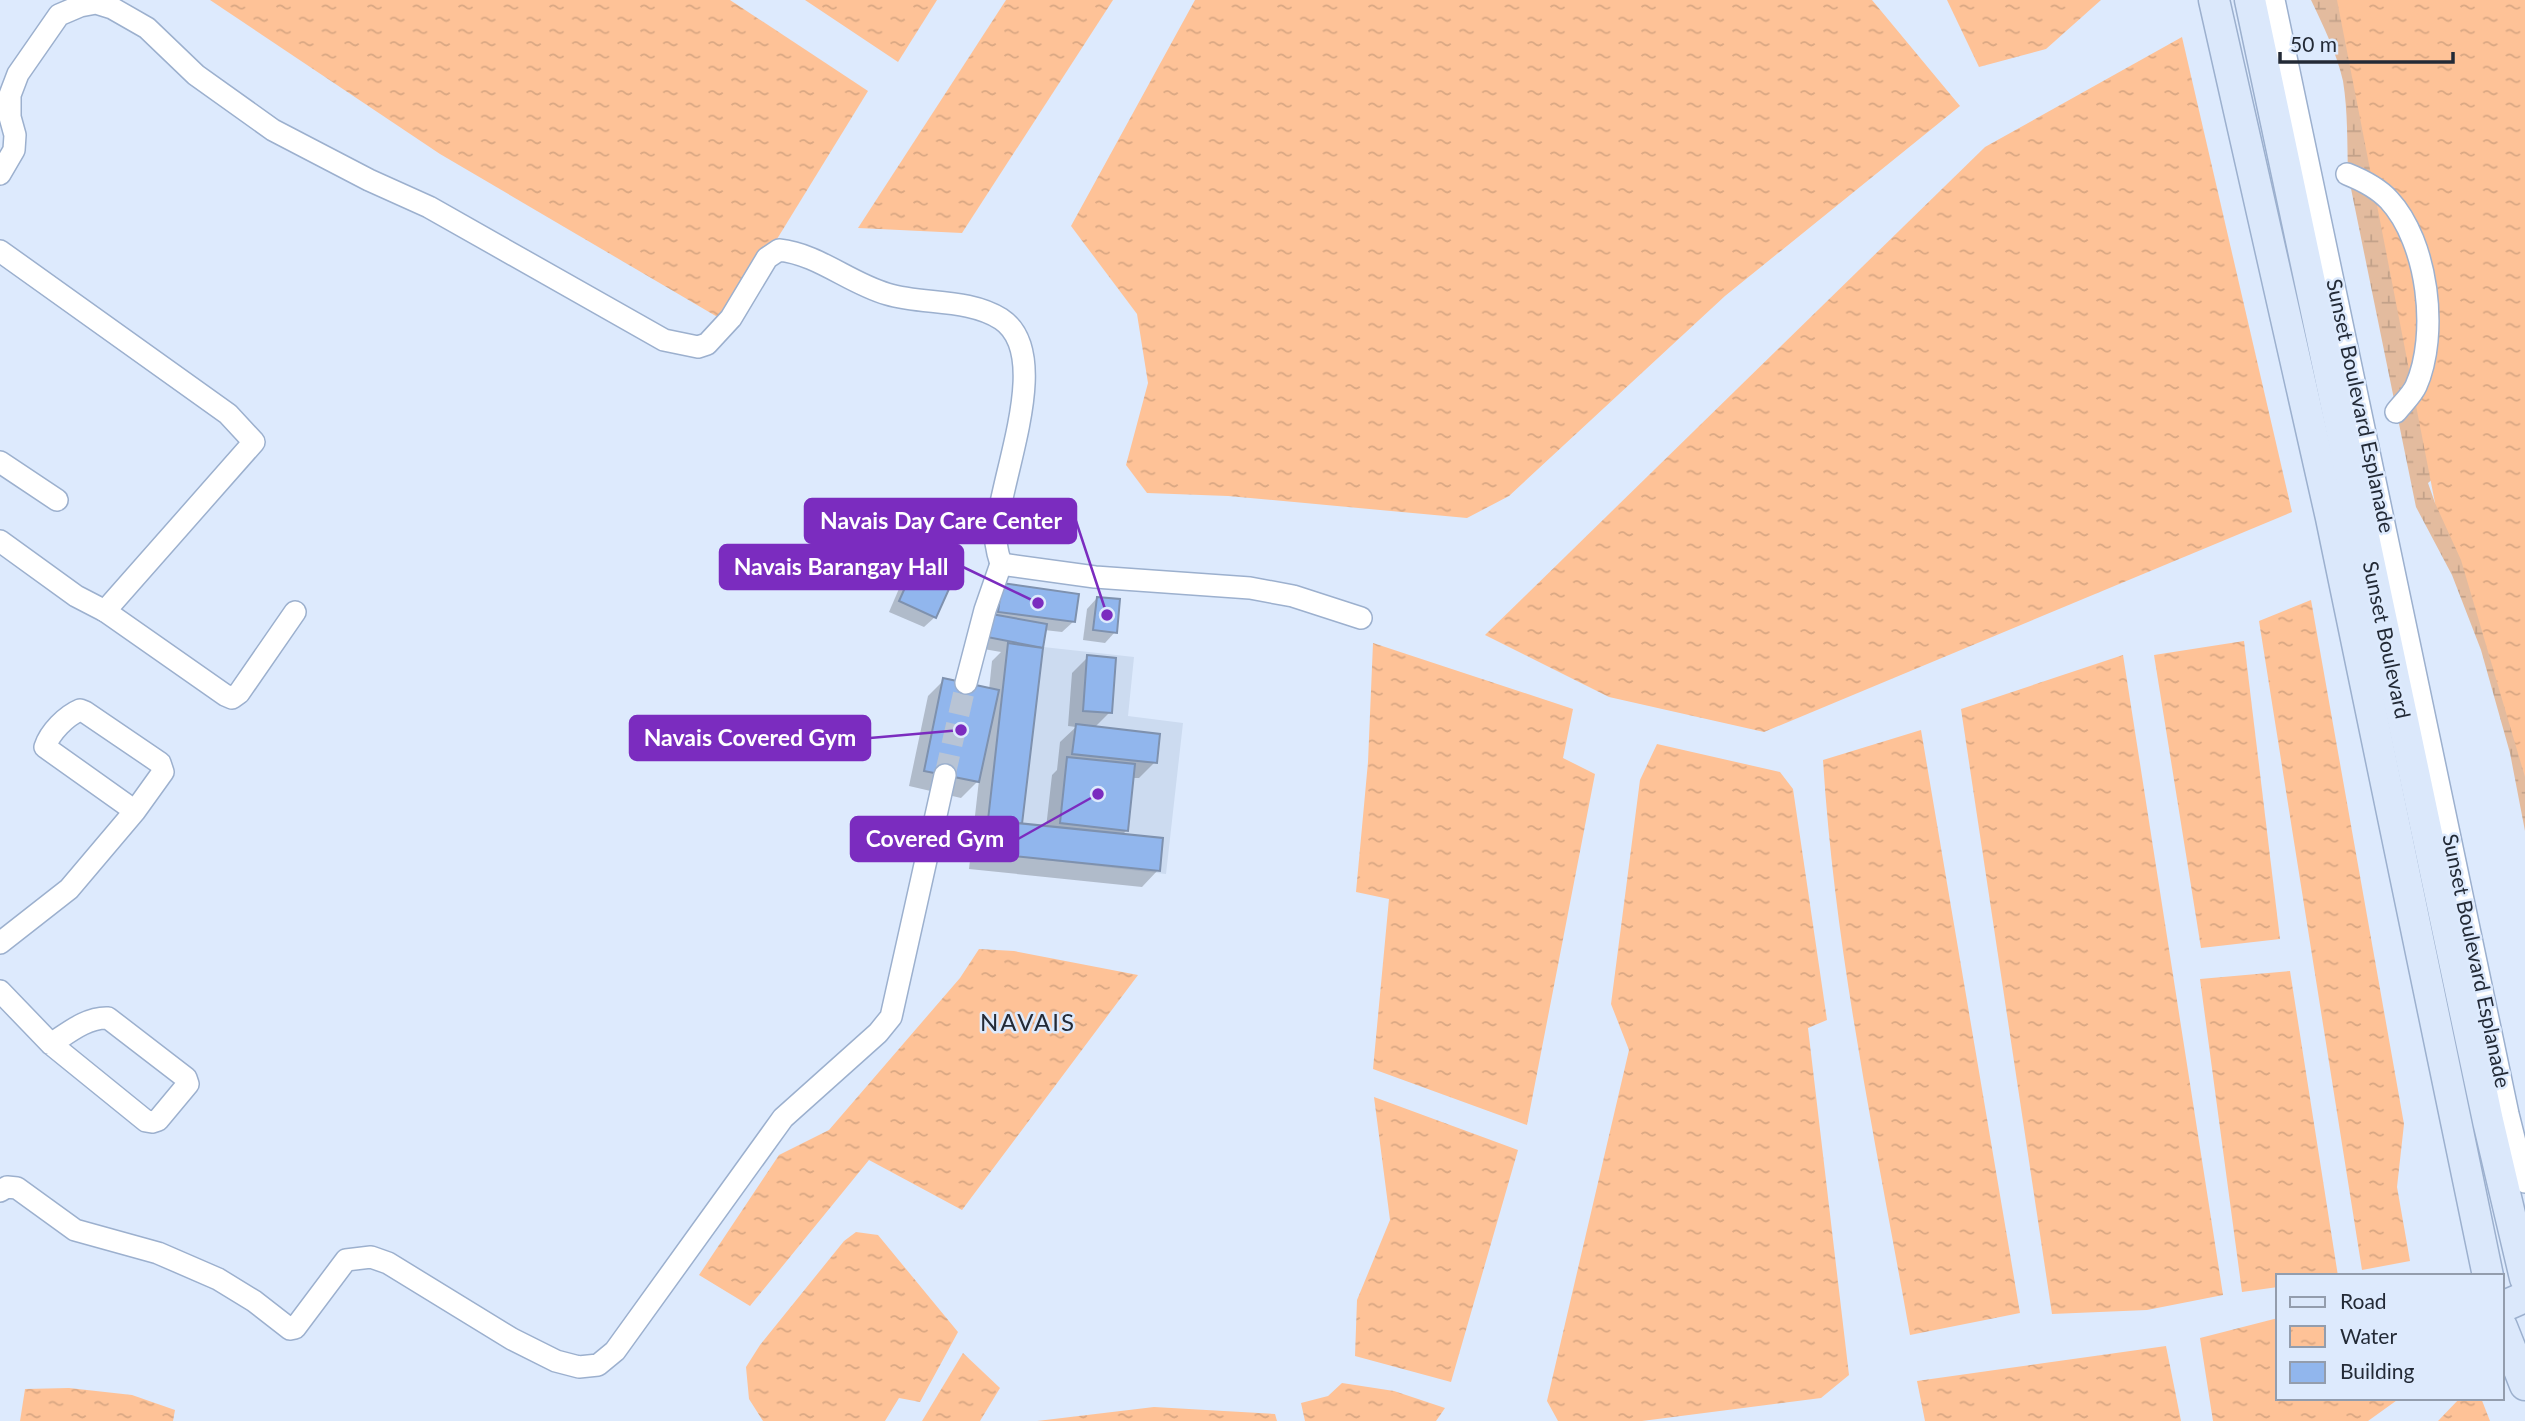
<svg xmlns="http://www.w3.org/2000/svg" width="2525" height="1421" font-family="Lato,sans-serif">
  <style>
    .built { fill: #ccdbf0 }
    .wetland { fill: url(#wetland-marsh) }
    .water { fill: url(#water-ripples) }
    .shadow { fill: #0003 }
    .building { fill: #91b6ed; stroke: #7e91ae; stroke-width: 2 }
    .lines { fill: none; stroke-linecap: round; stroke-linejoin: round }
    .street-tunnel { stroke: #b8c4d5; stroke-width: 21; stroke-dasharray: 21 10; stroke-linecap: butt }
    .street-casing { stroke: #9cb0ce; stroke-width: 24 }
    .secondary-casing { stroke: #9cb0ce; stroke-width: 33 }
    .street { stroke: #fff; stroke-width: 21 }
    .secondary { stroke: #dbe8fb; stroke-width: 30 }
    .labels { text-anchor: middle; stroke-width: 5; stroke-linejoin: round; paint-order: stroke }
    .street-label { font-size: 21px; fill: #232a36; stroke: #ddeafd }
    .quarter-label { font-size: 24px; letter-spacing: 2px; fill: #232a36; stroke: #ddeafd }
    .leader { fill: none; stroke: #7b2cbf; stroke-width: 2.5 }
    .callout-dot { fill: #7b2cbf; stroke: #ddeafd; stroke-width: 2.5 }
    .callout { fill: #7b2cbf; stroke: #7b2cbf; stroke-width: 2.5 }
    .callout-label { font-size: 23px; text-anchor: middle; font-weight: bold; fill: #fff }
  </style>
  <defs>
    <pattern id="wetland-marsh" width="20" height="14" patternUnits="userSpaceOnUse" patternTransform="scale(1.75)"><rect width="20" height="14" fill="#e3bb9e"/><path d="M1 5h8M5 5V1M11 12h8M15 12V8" fill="none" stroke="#c2a189"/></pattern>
    <pattern id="water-ripples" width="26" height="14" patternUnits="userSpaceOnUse" patternTransform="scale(1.75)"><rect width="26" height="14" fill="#fec297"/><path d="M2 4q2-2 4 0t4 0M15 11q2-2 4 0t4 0" fill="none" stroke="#d9a783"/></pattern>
  </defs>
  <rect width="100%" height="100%" fill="#ddeafd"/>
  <!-- built -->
  <path class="built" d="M 1008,643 L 1134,657 L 1128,716 L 1183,723 L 1166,874 L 984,853 Z"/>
  <!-- wetland -->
  <path class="wetland" d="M 2311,0 L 2351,0 L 2449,465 L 2428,483 L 2435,503 L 2447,508 L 2525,753 L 2525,831 L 2510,753 L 2481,650 L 2452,575 L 2416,507 L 2348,174 C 2347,143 2348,112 2343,81 C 2337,54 2323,25 2311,0 Z"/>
  <!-- water -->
  <g class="water">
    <path d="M 210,0 L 730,0 L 868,91 L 726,322 L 440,154 Z"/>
    <path d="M 805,0 L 937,0 L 898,62 Z"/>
    <path d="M 1006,0 L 1113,0 L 962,233 L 858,228 Z"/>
    <path d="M 1195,0 L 1872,0 L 1960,106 L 1725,296 L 1509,496 L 1467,518 L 1228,496 L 1147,493 L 1126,465 L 1148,383 L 1137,314 L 1071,226 Z"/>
    <path d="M 1947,0 L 2101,0 L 2046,49 L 1979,67 Z"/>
    <path d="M 2337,0 L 2525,0 L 2525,777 L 2461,560 L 2435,503 Z"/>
    <path d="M 2182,37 L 2292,512 L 1764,732 L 1609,697 L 1485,635 L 1985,147 Z"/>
    <path d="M 2311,600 L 2404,1124 L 2397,1187 L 2410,1261 L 2362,1270 L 2259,621 Z"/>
    <path d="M 2244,641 L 2280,939 L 2201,948 L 2154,655 Z"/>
    <path d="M 1373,643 L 1573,709 L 1563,758 L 1595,774 L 1527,1125 L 1373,1069 L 1389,899 L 1356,892 L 1368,762 Z"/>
    <path d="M 2123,655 L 2223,1295 L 2147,1310 L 2052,1314 L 1961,709 Z"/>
    <path d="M 1921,730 L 2020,1313 L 1910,1335 C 1876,1144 1835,953 1823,760 Z"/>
    <path d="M 1657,744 L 1780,772 L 1793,789 L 1827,1020 L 1808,1028 L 1849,1375 L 1821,1398 L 1642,1421 L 1558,1421 L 1547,1401 L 1629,1050 L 1611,1004 L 1640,780 Z"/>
    <path d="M 979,949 L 1014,951 L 1138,975 L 962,1210 L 869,1160 L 750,1306 L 699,1275 L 779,1155 L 829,1130 L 960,978 Z"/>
    <path d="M 2290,971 L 2338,1276 L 2278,1276 L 2278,1287 L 2242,1292 L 2200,979 Z"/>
    <path d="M 1374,1097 L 1518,1150 L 1451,1382 L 1355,1356 L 1357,1300 L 1390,1220 Z"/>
    <path d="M 856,1232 L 878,1235 L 958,1332 L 920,1402 L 899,1398 L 885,1421 L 763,1421 L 749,1399 L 746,1367 L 760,1345 L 844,1241 Z"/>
    <path d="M 2278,1318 L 2278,1398 L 2400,1398 L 2368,1421 L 2213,1421 L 2200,1338 Z"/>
    <path d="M 2166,1346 L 2181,1421 L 1925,1421 L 1917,1381 Z"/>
    <path d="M 963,1353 L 1000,1388 L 980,1421 L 922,1421 Z"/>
    <path d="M 1342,1383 L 1394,1391 L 1445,1408 L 1436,1421 L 1305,1421 L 1301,1403 L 1328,1396 Z"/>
    <path d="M 69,1388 L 132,1395 L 175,1410 L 173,1421 L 20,1421 L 25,1389 Z"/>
    <path d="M 2460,1398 L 2481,1398 L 2490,1421 L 2438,1421 Z"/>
    <path d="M 1154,1407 L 1275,1414 L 1277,1421 L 1037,1421 Z"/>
  </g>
  <!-- shadow -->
  <g class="shadow">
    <path d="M 938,519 L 938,562 L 928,572 L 907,557 Z"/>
    <path d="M 912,574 L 935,617 L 924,627 L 889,612 L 901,584 Z"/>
    <path d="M 992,596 L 1073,622 L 1062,632 L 1044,630 L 1020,825 L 1046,828 L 1052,775 L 1057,770 L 1060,742 L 1076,727 L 1068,726 L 1072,673 L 1088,657 L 1110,712 L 1094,728 L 1155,762 L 1139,778 L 1132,778 L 1127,830 L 1121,836 L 1158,870 L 1142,887 L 969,869 L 979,780 L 961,798 L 909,786 L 928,696 L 944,680 L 989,690 L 992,661 L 1001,652 L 972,647 Z"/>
    <path d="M 1097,598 L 1115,632 L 1105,643 L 1083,640 L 1087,609 Z"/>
  </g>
  <!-- building -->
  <g class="building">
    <path d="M 938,517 L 961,535 L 939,563 L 916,546 Z"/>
    <path d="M 912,572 L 949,589 L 936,618 L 899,601 Z"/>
    <path d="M 1002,583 L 1079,594 L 1075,622 L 998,612 Z"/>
    <path d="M 1097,597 L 1120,599 L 1117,633 L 1093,630 Z"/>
    <path d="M 986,613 L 1047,624 L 1043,648 L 982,636 Z"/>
    <path d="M 1008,643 L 1043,648 L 1022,824 L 988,820 Z"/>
    <path d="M 1087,655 L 1116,658 L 1112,713 L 1083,711 Z"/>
    <path d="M 943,678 L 999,690 L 979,782 L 924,771 Z"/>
    <path d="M 1076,724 L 1160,734 L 1157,763 L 1072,754 Z"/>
    <path d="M 1067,757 L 1135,764 L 1128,831 L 1060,823 Z"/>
    <path d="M 988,820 L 1163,838 L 1160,871 L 984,853 Z"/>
  </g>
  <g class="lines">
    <!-- street-tunnel -->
    <path class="street-tunnel" d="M 945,775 L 966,683"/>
    <!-- street casing -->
    <g class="street-casing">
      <g id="street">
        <path d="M 2274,0 L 2508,1114 L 2525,1182"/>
        <path d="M 0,174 L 14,150 L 15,135 L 10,117 L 10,95 L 18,74 L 59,15 L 80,6 L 96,3 L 112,8 L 147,28 L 196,75 L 273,130 L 369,180 L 429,207 L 664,340 L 698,347 L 707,344 L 731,318 L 767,258 L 779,250 C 818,254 849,283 887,294 C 923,305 967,298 1001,319 C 1057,356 994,488 996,543 C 997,550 999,558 1001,564"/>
        <path d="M 2347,174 C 2362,180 2378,188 2389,200 C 2428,242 2439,334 2416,386 C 2412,395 2402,404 2396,412"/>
        <path d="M 0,251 L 228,414 L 254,442 L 105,611"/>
        <path d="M 0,462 L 57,500"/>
        <path d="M 0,541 L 76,596 L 105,611 L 225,695 L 232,698 L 239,693 L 295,612"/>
        <path d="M 966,683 L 985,610 L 1001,564 L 1095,577 L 1250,588 L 1293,596 L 1361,618"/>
        <path d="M 0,943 L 69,889 L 135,811 L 163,772 L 160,763 L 85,712 L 80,710 C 66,716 50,732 45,747 L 135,811"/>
        <path d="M 0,991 L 51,1044 L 146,1121 L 152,1122 L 158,1120 L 188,1084 L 186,1078 L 108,1018 C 87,1017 68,1033 51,1044"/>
        <path d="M 0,1191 L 7,1187 L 17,1188 L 75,1230 L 158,1253 L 218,1279 L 254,1301 L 290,1329 L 295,1328 L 346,1260 L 371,1257 L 388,1263 L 512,1339 L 556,1361 L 579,1367 L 598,1365 L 615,1351 L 783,1118 L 878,1033 L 891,1017 L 945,775"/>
      </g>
    </g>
    <!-- secondary casing -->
    <g class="secondary-casing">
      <g id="secondary">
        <path d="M 2214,0 L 2331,518 L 2488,1276"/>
        <path d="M 2250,0 L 2488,1121 L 2525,1278"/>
        <path d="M 2502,1307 L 2525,1297"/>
        <path d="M 2502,1327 L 2525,1385"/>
      </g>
    </g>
    <!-- street -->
    <use href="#street" class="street"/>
    <!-- secondary -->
    <use href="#secondary" class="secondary"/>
  </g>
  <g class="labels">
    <!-- street labels -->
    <g class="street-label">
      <text transform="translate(2360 406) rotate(78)" y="7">Sunset Boulevard Esplanade</text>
      <text transform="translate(2386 640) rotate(78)" y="7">Sunset Boulevard</text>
      <text transform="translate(2476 961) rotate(78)" y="7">Sunset Boulevard Esplanade</text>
    </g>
    <!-- quarter labels -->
    <g class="quarter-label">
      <text x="1028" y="1031">NAVAIS</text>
    </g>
  </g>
  <!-- callouts -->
  <path class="leader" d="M1107 615L1076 521M1038 603L963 567M961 730L870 738M1098 794L1018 839"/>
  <g class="callout-dot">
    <circle cx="1107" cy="615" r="7"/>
    <circle cx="1038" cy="603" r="7"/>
    <circle cx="961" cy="730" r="7"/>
    <circle cx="1098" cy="794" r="7"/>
  </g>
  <g class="callout">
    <rect x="805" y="499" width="271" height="44" rx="7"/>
    <rect x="720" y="545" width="243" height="44" rx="7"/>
    <rect x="630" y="716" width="240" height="44" rx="7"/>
    <rect x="851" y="817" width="167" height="44" rx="7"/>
  </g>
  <g class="callout-label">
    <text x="941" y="529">Navais Day Care Center</text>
    <text x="841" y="575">Navais Barangay Hall</text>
    <text x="750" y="746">Navais Covered Gym</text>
    <text x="935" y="847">Covered Gym</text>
  </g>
  <!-- legend -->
  <rect x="2276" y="1274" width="228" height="126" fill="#ddeafd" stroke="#939dad" stroke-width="2"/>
  <rect x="2290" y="1297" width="35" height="10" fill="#dbe8fb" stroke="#939dad" stroke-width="2"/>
  <text x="2340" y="1309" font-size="21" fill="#232a36">Road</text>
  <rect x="2290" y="1326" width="35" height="21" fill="url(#water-ripples)" stroke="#939dad" stroke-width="2"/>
  <text x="2340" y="1344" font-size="21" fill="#232a36">Water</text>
  <rect x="2290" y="1362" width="35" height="21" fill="#91b6ed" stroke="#939dad" stroke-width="2"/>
  <text x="2340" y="1379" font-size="21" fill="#232a36">Building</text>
  <!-- scale -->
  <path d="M2280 52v10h173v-10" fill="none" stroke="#232a36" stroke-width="3.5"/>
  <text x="2290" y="52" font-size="21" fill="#232a36" stroke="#ddeafd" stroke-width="5" paint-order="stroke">50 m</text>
</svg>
